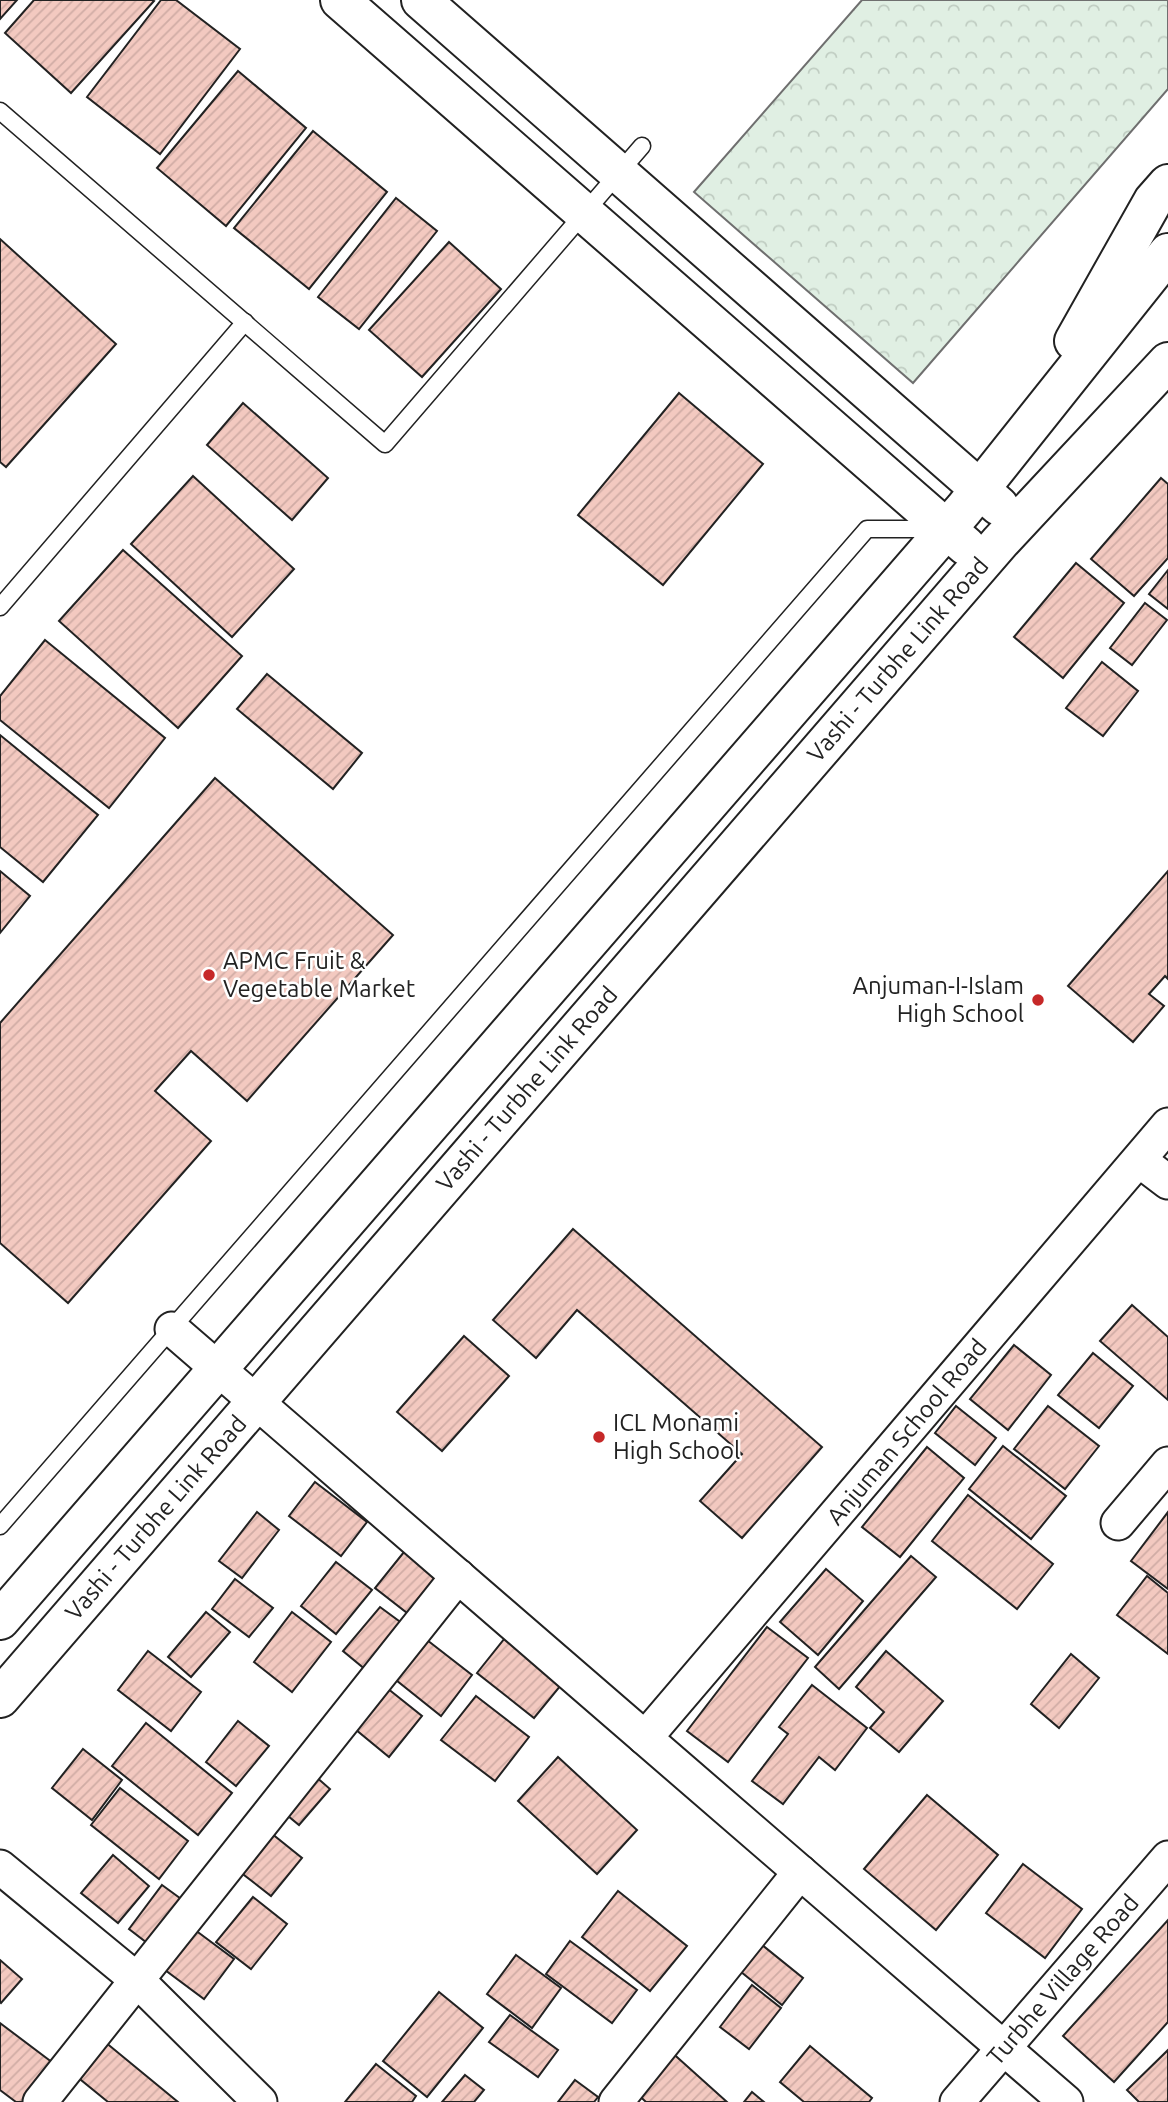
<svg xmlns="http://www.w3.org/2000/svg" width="1168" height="2102" font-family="Ubuntu,sans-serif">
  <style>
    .forest { fill: url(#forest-crowns); stroke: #6f6f6f; stroke-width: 2 }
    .building { fill: url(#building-hatch); stroke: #222; stroke-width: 2 }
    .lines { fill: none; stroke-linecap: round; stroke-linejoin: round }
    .lane-casing { stroke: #222; stroke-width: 19 }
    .street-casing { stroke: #222; stroke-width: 37 }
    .secondary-casing { stroke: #222; stroke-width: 42 }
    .lane { stroke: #fff; stroke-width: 16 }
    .street { stroke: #fff; stroke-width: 33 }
    .secondary { stroke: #fff; stroke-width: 38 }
    .poi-dot { fill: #c62828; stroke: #fff; stroke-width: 2.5 }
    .labels { text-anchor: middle; stroke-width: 5; stroke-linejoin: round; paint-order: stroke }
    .street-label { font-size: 24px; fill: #222; stroke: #fff }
    .poi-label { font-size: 24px; fill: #222; stroke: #fff; text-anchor: start }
  </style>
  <defs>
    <pattern id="forest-crowns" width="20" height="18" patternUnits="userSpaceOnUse" patternTransform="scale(1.75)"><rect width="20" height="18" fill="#e0efe3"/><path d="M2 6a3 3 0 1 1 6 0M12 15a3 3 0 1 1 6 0" fill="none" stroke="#c0cdc2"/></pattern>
    <pattern id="building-hatch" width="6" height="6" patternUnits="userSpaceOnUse" patternTransform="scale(1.75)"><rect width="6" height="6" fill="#f3c9c0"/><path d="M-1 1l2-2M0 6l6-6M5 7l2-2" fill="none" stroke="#d0aca5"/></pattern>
  </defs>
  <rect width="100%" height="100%" fill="#fff"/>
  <!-- forest -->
  <path class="forest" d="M 862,0 L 1168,0 L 1168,89 L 913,383 L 694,192 Z"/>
  <!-- building -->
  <g class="building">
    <path d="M 0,0 L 17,0 L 0,19 Z"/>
    <path d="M 34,0 L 152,0 L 154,1 L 71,93 L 5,33 Z"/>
    <path d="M 161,0 L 176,0 L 240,49 L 160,154 L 87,97 Z"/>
    <path d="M 238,71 L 306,128 L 226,226 L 157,168 Z"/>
    <path d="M 313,131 L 387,192 L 309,289 L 234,228 Z"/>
    <path d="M 396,198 L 437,231 L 359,329 L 318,297 Z"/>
    <path d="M 0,239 L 116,344 L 6,467 L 0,462 Z"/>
    <path d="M 449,242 L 501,289 L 422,377 L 369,330 Z"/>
    <path d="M 679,393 L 763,464 L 663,585 L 578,515 Z"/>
    <path d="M 243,403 L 328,478 L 292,520 L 207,445 Z"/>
    <path d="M 193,476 L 294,569 L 232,637 L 131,544 Z"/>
    <path d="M 1161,478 L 1168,484 L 1168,558 L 1134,596 L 1091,559 Z"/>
    <path d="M 123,550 L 242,656 L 178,728 L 59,621 Z"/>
    <path d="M 1076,563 L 1124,603 L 1063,678 L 1014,637 Z"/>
    <path d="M 1168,570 L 1168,609 L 1149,594 Z"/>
    <path d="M 1145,603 L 1167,620 L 1132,665 L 1110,648 Z"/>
    <path d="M 45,640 L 165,738 L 109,808 L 0,720 L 0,696 Z"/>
    <path d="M 1102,662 L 1138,691 L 1103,736 L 1066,708 Z"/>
    <path d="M 267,674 L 362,753 L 333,789 L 237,709 Z"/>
    <path d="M 0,735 L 98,815 L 43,882 L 0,847 Z"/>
    <path d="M 215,778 L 393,935 L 247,1101 L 191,1051 L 155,1091 L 211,1141 L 68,1303 L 0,1243 L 0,1023 Z"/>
    <path d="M 0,871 L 30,896 L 0,933 Z"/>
    <path d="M 1168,871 L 1168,979 L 1165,976 L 1149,994 L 1164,1006 L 1133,1042 L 1068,986 Z"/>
    <path d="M 573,1229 L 822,1447 L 742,1538 L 700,1501 L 742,1454 L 577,1310 L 536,1358 L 493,1320 Z"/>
    <path d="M 1132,1305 L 1168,1337 L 1168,1400 L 1100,1341 Z"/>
    <path d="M 464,1336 L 509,1376 L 442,1451 L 397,1412 Z"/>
    <path d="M 1014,1345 L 1051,1375 L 1008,1430 L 970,1399 Z"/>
    <path d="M 1093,1353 L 1133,1386 L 1099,1428 L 1058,1395 Z"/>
    <path d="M 956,1406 L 996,1438 L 975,1465 L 935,1433 Z"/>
    <path d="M 1048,1406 L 1099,1446 L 1065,1489 L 1014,1449 Z"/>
    <path d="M 1003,1446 L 1066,1496 L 1031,1539 L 969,1489 Z"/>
    <path d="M 927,1447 L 964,1478 L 900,1557 L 862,1527 Z"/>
    <path d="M 315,1482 L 367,1522 L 341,1556 L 289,1516 Z"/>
    <path d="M 968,1495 L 1053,1564 L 1017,1609 L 932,1541 Z"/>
    <path d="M 257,1512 L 279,1530 L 242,1578 L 219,1561 Z"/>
    <path d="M 1168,1512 L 1168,1589 L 1131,1561 Z"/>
    <path d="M 404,1552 L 440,1580 L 411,1616 L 375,1588 Z"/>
    <path d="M 911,1556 L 936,1577 L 839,1689 L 815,1667 Z"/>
    <path d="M 336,1562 L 372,1590 L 336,1634 L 301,1606 Z"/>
    <path d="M 826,1569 L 863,1601 L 818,1655 L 780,1622 Z"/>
    <path d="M 1147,1576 L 1168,1593 L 1168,1654 L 1117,1615 Z"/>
    <path d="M 235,1579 L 273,1608 L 249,1637 L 212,1609 Z"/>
    <path d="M 380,1607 L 403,1624 L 366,1670 L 343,1651 Z"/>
    <path d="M 206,1612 L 230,1632 L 191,1677 L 168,1657 Z"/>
    <path d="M 292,1612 L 331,1642 L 292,1692 L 254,1662 Z"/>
    <path d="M 767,1627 L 808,1658 L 728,1762 L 687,1731 Z"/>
    <path d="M 509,1633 L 566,1679 L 534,1718 L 477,1673 Z"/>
    <path d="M 427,1640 L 472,1675 L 441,1716 L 396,1680 Z"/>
    <path d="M 148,1651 L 201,1692 L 171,1731 L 118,1690 Z"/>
    <path d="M 886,1651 L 943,1701 L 899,1752 L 870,1728 L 884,1712 L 856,1687 Z"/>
    <path d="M 1071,1654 L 1099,1678 L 1059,1728 L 1031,1704 Z"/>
    <path d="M 812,1685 L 867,1728 L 835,1770 L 819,1757 L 783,1804 L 752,1781 L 788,1734 L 779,1727 Z"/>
    <path d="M 387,1688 L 422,1716 L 389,1757 L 355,1729 Z"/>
    <path d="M 476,1696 L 529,1737 L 495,1781 L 441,1740 Z"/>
    <path d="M 238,1721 L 269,1746 L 236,1786 L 206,1762 Z"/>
    <path d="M 146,1723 L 232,1793 L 198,1835 L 112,1766 Z"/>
    <path d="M 83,1749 L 122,1780 L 92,1820 L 52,1788 Z"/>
    <path d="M 558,1757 L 637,1830 L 597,1874 L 518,1801 Z"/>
    <path d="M 307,1769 L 330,1789 L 299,1825 L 276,1806 Z"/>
    <path d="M 120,1788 L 188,1841 L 159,1879 L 91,1825 Z"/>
    <path d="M 927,1795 L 998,1855 L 936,1930 L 864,1869 Z"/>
    <path d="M 266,1829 L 302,1858 L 271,1896 L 235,1868 Z"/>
    <path d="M 113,1855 L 149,1886 L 118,1923 L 81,1893 Z"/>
    <path d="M 1023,1864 L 1082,1909 L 1045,1958 L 986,1913 Z"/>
    <path d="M 162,1885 L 188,1904 L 155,1949 L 129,1929 Z"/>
    <path d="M 618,1891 L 687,1946 L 650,1991 L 582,1937 Z"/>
    <path d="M 253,1897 L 287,1924 L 251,1969 L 216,1942 Z"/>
    <path d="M 1168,1920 L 1168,2022 L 1114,2082 L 1063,2036 Z"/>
    <path d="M 187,1924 L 234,1959 L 204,1999 L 157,1964 Z"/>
    <path d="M 756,1940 L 803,1978 L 782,2005 L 735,1967 Z"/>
    <path d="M 570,1941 L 637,1990 L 612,2023 L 546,1974 Z"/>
    <path d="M 516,1955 L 561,1988 L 532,2028 L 487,1994 Z"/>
    <path d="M 0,1960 L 22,1979 L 1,2003 L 0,2002 Z"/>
    <path d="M 752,1985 L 781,2008 L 749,2049 L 720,2027 Z"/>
    <path d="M 439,1992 L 483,2028 L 427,2097 L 383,2061 Z"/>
    <path d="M 510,2015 L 558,2050 L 538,2077 L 489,2042 Z"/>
    <path d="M 0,2023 L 57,2066 L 35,2102 L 16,2102 L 0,2090 Z"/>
    <path d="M 99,2037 L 178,2102 L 108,2102 L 70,2071 Z"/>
    <path d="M 810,2046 L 872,2098 L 869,2102 L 804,2102 L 780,2082 Z"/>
    <path d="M 668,2049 L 727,2102 L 646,2102 L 632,2089 Z"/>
    <path d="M 1168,2050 L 1168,2102 L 1139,2102 L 1127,2090 Z"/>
    <path d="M 376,2064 L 416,2096 L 412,2102 L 345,2102 Z"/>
    <path d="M 465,2075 L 484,2090 L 474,2102 L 442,2102 Z"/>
    <path d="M 575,2080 L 598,2097 L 594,2102 L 558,2102 Z"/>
    <path d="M 752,2092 L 764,2102 L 744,2102 Z"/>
  </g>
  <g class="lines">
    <!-- lane casing -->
    <g class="lane-casing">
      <g id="lane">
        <path d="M 0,111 L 385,444 L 642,146"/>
        <path d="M 0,607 L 245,322"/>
        <path d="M 0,1526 L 867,529 L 937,529"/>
      </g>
    </g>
    <!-- street casing -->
    <g class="street-casing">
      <g id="street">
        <path d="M 1139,1160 L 1168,1182"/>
        <path d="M 172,1329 L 1066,2102"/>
        <path d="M 1118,1523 L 1168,1464"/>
        <path d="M 645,1738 L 1168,1125"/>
        <path d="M 0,1867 L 136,1979 L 260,2102"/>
        <path d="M 40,2102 L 458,1576"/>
        <path d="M 616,2102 L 800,1872"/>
        <path d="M 957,2102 L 1168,1858"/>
      </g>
    </g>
    <!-- secondary casing -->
    <g class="secondary-casing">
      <g id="secondary">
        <path d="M 340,0 L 966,546"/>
        <path d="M 421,0 L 999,506"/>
        <path d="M 1074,341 L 1153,201 L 1168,184"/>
        <path d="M 0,1620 L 964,509 L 1168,253"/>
        <path d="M 0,1698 L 1000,542 L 1168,362"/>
      </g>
    </g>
    <!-- lane -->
    <use href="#lane" class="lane"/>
    <!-- street -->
    <use href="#street" class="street"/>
    <!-- secondary -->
    <use href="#secondary" class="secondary"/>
  </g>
  <!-- markers -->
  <g class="poi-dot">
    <circle cx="209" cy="975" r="7"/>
    <circle cx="1038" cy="1000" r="7"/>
    <circle cx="599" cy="1437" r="7"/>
  </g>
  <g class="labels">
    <!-- street labels -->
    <g class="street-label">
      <text transform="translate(898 660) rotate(-49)" y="8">Vashi - Turbhe Link Road</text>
      <text transform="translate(527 1089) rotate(-49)" y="8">Vashi - Turbhe Link Road</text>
      <text transform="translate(907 1432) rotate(-50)" y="8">Anjuman School Road</text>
      <text transform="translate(156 1518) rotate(-49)" y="8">Vashi - Turbhe Link Road</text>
      <text transform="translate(1063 1980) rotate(-49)" y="8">Turbhe Village Road</text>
    </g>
    <!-- poi labels -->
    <g class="poi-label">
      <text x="223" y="969">APMC Fruit &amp;<tspan x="223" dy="28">Vegetable Market</tspan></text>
      <text x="1024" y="994" text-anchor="end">Anjuman-I-Islam<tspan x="1024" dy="28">High School</tspan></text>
      <text x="613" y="1431">ICL Monami<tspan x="613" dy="28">High School</tspan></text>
    </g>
  </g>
</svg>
